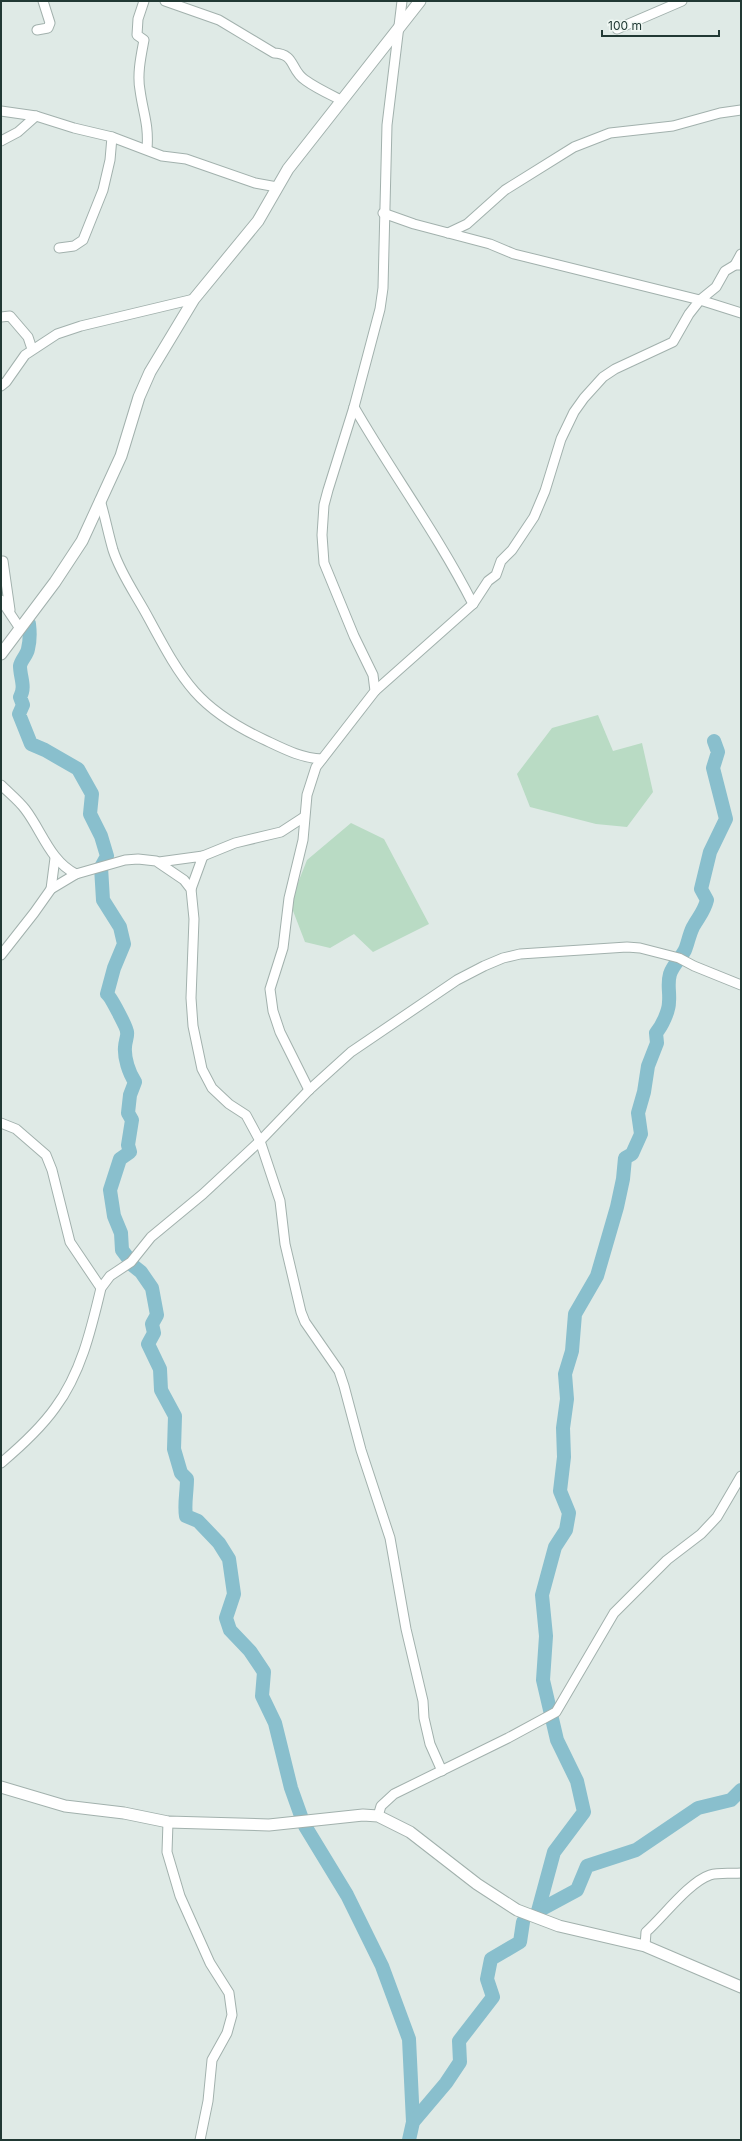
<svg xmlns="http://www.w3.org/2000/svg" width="742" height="2141" font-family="Inter,sans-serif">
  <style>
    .green { fill: #b9dbc4 }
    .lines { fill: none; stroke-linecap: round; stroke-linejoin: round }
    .river { stroke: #89bfcd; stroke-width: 14 }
    .minor-casing { stroke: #a2b1ad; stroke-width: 11 }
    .tertiary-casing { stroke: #a2b1ad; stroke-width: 13 }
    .minor { stroke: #fff; stroke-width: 9 }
    .tertiary { stroke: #fff; stroke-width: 11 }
  </style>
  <rect width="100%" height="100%" fill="#dfeae6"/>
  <!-- green -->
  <g class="green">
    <path d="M 598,715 L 613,751 L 642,743 L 653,792 L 627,827 L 596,824 L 530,807 L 517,774 L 552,728 Z"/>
    <path d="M 351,823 L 384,839 L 429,924 L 373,952 L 354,934 L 330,948 L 305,942 L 290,903 L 307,860 Z"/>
  </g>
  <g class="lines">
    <!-- river -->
    <g class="river">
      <path d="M 29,624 C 30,632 30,641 28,649 C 27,655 21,660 20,666 C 20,677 26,687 20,697 L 23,705 L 19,714 L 31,744 L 45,750 L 78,769 L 92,794 L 90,814 L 101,836 L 107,856 L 101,867 L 103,900 L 120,927 L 124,944 L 114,968 L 107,994 C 111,997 127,1028 127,1032 C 128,1036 125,1042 125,1047 C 124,1058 129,1073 135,1082 L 130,1095 L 128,1113 L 132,1120 L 128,1145 L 130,1152 L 120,1159 L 110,1190 L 114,1216 L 121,1233 L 122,1250 L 131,1262 L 131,1264 L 141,1272 L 152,1288 L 157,1315 L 152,1324 L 154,1333 L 148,1344 L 160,1369 L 161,1390 L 175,1416 L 174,1449 L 181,1473 L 187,1479 C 187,1492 184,1504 186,1516 L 198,1521 L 219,1543 L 229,1559 L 234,1594 L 226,1618 L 230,1630 L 250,1651 L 264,1672 L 262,1696 L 275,1723 L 291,1788 L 301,1816"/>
      <path d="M 305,1826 L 347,1895 L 382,1966 L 409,2039 L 413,2122"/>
      <path d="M 538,1911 L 554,1852 L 584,1812 L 577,1781 L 557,1740 L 543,1680 L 546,1636 L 542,1595 L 555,1547 L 566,1530 L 569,1513 L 560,1491 L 564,1457 L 563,1428 L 567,1399 L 565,1374 L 572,1351 L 575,1314 L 597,1276 L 617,1207 L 623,1179 L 625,1158 L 632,1154 L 641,1134 L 638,1113 L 644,1092 L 648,1066 L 657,1043 L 656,1033 C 662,1026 669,1011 669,1002 C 670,992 667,984 670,974 C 673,965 681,958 685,950 C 688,943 689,935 693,927 C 699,916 704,912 707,900 L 701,889 L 710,852 L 726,819 L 713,768 L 718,752 L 714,741"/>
      <path d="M 538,1911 L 577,1890 L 587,1866 L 636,1850 L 698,1808 L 731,1800 L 741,1790"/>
      <path d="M 409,2140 L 413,2122 L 446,2083 L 460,2062 L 459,2041 L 493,1997 L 487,1979 L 491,1959 L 520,1942 L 523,1922"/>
    </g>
    <!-- minor casing -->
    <g class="minor-casing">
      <g id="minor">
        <path d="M 144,1 L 138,19 L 137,35 L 144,40 C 141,56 137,74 140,90 C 143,113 149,124 147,149"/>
        <path d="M 165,1 L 219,20 L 274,53 C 296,54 290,70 305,80 C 316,88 329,94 341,100"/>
        <path d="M 617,29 L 682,1"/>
        <path d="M 37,30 L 48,28 L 50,23 L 43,1"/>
        <path d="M 1,111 L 36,116 L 74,128 L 112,137 L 162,156 L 186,159 L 255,183 L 277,187"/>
        <path d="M 1,141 L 18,132 L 36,116"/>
        <path d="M 383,213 L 414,224 L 490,244 L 514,254 L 700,300 L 741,313"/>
        <path d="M 448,233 L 467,224 L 505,190 L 574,147 L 610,133 L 673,126 L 720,113 L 741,110"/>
        <path d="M 59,248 L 74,246 L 83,240 L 103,190 L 110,160 L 112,137"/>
        <path d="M 735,265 L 741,254"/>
        <path d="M 1,317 L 10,316 L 28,337 L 32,349"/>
        <path d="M 1,386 L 6,382 L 25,355 L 57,334 L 81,326 L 194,299"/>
        <path d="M 354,407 C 392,473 438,535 473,604"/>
        <path d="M 100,500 C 105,516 108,533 113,550 C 121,575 137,596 149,619 C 183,682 198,709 265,740 C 284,749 301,758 322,759"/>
        <path d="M 3,561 L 10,610"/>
        <path d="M 1,600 L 19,627"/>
        <path d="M 375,691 L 473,604 L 488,581 L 496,575 L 501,561 L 512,550 L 534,517 L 545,491 L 561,439 L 574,412 L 584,398 L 603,377 L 615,369 L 673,342 L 689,314 L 700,300 L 716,287 L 725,271 L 735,265 L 741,265"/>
        <path d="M 1,785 C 9,793 18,800 25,809 C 42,831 50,861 76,874"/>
        <path d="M 203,856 L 235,843 L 281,832 L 304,817"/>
        <path d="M 159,862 L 203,856 L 191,889"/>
        <path d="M 51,889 L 55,858"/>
        <path d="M 1,955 L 34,913 L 51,889 L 76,874 L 125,860 L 138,859 L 156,861 L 184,880 L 191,889 L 194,919 L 191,998 L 193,1026 L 202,1069 L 212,1088 L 229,1104 L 246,1115 L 260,1141 L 280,1201 L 285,1244 L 301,1312 L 305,1322 L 339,1371 L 344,1386 L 361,1450 L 390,1538 L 406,1629 L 423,1701 L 424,1718 L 430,1744 L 442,1771"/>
        <path d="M 309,1090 L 280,1032 L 273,1011 L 270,989 L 283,948 L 289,898 L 303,840 L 307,795 L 316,767 L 375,691 L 373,675 L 354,636 L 324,563 L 322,535 L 324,505 L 328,490 L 354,407 L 380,309 L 383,288 L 387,125 L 402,1"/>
        <path d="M 1,1123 L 16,1129 L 46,1155 L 52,1170 L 70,1242 L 101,1288"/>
        <path d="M 1,1463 C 20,1447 40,1429 55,1408 C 81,1373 91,1330 101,1288 L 110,1276 L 131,1262 L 151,1237 L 203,1194 L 260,1141 L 309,1090 L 351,1052 L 457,980 L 484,966 L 503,958 L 520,954 L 627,947 L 640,948 L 679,958 L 694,966 L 741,985"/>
        <path d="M 378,1816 L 381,1806 L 394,1794 L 508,1738 L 556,1712 L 614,1613 L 667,1560 L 701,1534 L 717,1517 L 741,1476"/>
        <path d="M 168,1822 L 167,1852 L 180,1896 L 210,1963 L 229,1993 L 232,2015 L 227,2033 L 212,2060 L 208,2101 L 200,2140"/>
        <path d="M 645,1946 L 646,1932 C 663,1917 689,1882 710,1875 C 720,1872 731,1874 741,1873"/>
      </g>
    </g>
    <!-- tertiary casing -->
    <g class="tertiary-casing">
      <g id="tertiary">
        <path d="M 1,654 L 55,582 L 82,541 L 121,456 L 139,397 L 150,372 L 194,299 L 258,221 L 288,169 L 420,1"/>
        <path d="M 1,1787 L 65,1806 L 124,1813 L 168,1822 L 269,1825 L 363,1815 L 378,1816 L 410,1832 L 477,1884 L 517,1910 L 559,1926 L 645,1946 L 741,1987"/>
      </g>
    </g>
    <!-- minor -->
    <use href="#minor" class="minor"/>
    <!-- tertiary -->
    <use href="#tertiary" class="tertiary"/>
  </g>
  <!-- border -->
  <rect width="742" height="2141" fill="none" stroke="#213934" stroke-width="4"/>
  <!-- scale -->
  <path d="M602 30v6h117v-6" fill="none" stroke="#213934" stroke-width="2"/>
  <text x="608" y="30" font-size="12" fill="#213934" stroke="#eff7f3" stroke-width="3" paint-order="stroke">100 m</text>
</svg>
